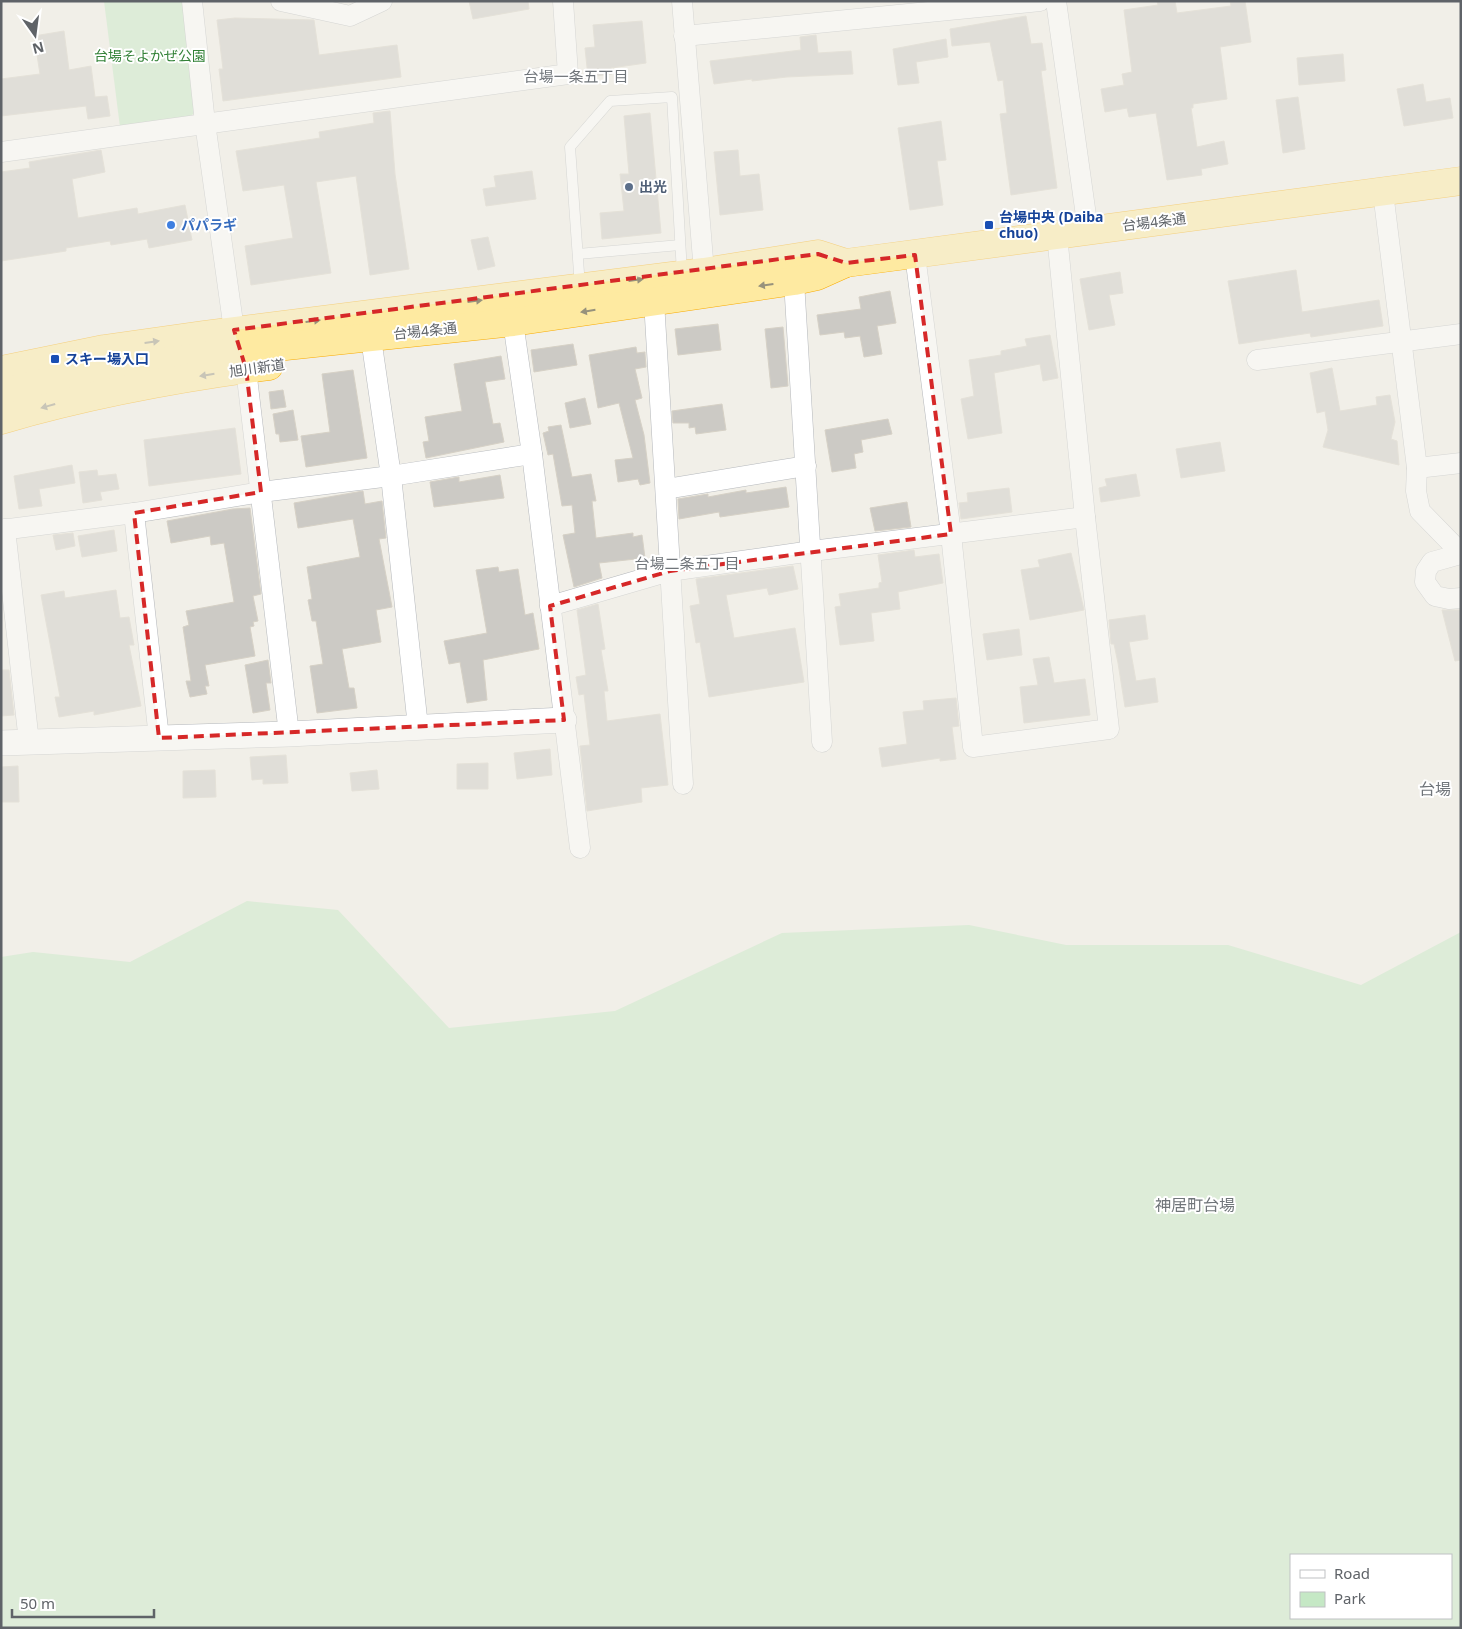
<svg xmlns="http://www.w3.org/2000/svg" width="1462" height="1629" font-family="'Noto Sans','Noto Sans JP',sans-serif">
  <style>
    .green { fill: #c5e8c5; fill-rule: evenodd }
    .building { fill: #cccac5; stroke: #d6d1c6 }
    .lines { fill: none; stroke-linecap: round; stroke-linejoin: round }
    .service-casing { stroke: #b5b8bc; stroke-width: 11 }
    .minor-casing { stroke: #b5b8bc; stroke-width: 21 }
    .tertiary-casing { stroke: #b5b8bc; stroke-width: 26 }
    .trunk-casing { stroke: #f9ab00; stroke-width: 29 }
    .service { stroke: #fff; stroke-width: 10 }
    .minor { stroke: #fff; stroke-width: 20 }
    .tertiary { stroke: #fff; stroke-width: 25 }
    .trunk { stroke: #feeaa1; stroke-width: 28 }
    .oneway { fill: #97927c }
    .marked { fill: none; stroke: #d62828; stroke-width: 4; stroke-dasharray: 10 6; stroke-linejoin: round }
    .service-dot { fill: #5c6f8a; stroke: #fff; stroke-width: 2 }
    .shop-dot { fill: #3f7fe0; stroke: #fff; stroke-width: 2 }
    .transit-dot { fill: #1a4fb4; stroke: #fff; stroke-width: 2 }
    .labels { text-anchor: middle; stroke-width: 4; stroke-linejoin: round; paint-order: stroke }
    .park-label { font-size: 14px; fill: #348238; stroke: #fff }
    .service-label { font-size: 14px; font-weight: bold; fill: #4e5e75; stroke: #fff; text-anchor: start }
    .transit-label { font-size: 14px; font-weight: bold; fill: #164399; stroke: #fff; text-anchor: start }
    .street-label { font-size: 14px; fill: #5f6368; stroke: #fff }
    .shop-label { font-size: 14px; font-weight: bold; fill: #366cbe; stroke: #fff; text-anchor: start }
    .neighbourhood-label { font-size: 15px; fill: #70757a; stroke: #fff }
    .quarter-label { font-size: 16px; fill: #70757a; stroke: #fff }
  </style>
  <rect width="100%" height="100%" fill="#f1efe8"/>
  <!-- green -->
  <g class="green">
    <path d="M 104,1 L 184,1 L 197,110 L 189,118 L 120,127 Z"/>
    <path d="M 247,901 L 338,910 L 449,1028 L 615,1011 L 782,933 L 969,925 L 1066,945 L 1228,945 L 1361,985 L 1461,932 L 1461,1628 L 1,1628 L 1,957 L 33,952 L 130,962 ZM 1291,1555 L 1451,1555 L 1451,1618 L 1291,1618 Z"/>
  </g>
  <!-- building -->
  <g class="building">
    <path d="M 469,1 L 528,1 L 529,9 L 473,19 Z"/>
    <path d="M 1157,1 L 1175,1 L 1177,13 L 1231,6 L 1230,1 L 1245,1 L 1251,42 L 1220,47 L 1227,99 L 1193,104 L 1193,108 L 1191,108 L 1197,147 L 1224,141 L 1228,164 L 1201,169 L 1202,175 L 1167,180 L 1156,113 L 1129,117 L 1127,108 L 1105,112 L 1101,89 L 1124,85 L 1122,74 L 1132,72 L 1124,10 L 1158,5 Z"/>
    <path d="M 1026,16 L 1031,44 L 1042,43 L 1046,70 L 1041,71 L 1057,188 L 1011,195 L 1000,114 L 1007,113 L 1003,80 L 998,81 L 990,42 L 952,46 L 950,29 Z"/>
    <path d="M 235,18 L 314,20 L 319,55 L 397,45 L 401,77 L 223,101 L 219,69 L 223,69 L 217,20 Z"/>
    <path d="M 642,21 L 646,63 L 611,68 L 612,74 L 588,77 L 585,48 L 595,47 L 593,25 Z"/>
    <path d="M 64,31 L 69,70 L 91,66 L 95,97 L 107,96 L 110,116 L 88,119 L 86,106 L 1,116 L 1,79 L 40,74 L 34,36 Z"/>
    <path d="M 816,35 L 818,53 L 851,51 L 853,74 L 787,77 L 752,81 L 752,79 L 714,84 L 710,61 L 801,50 L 800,37 Z"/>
    <path d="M 946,39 L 948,57 L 916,62 L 919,83 L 898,85 L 893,49 Z"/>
    <path d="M 1343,54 L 1345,81 L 1299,85 L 1297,58 Z"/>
    <path d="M 1423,84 L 1426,102 L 1450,98 L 1453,118 L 1404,126 L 1397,89 Z"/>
    <path d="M 1298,97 L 1305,149 L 1283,153 L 1276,100 Z"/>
    <path d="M 390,111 L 395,174 L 409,269 L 370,275 L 356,176 L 316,182 L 331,273 L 251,285 L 245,246 L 293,238 L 284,185 L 243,191 L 236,151 L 320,138 L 319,132 L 374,123 L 373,113 Z"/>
    <path d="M 650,113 L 661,233 L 602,239 L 600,213 L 624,211 L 620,174 L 629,174 L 624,116 Z"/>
    <path d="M 941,121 L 946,160 L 937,161 L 943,205 L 910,210 L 898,128 Z"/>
    <path d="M 101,150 L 105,172 L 72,179 L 78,218 L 137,208 L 138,214 L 185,205 L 192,240 L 149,248 L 147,239 L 111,245 L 110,241 L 66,248 L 66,251 L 1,261 L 1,172 L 30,168 L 29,162 Z"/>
    <path d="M 738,150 L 740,176 L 759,174 L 763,210 L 720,215 L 714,152 Z"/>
    <path d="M 532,171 L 536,199 L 486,206 L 483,189 L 496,187 L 494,176 Z"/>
    <path d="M 488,237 L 495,266 L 478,270 L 471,240 Z"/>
    <path d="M 1296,270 L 1302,312 L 1379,300 L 1383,326 L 1311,337 L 1310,333 L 1239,344 L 1228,281 Z"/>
    <path d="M 1120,272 L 1123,293 L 1109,295 L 1115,325 L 1089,330 L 1080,279 Z"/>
    <path d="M 890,291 L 896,323 L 877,326 L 882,354 L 864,357 L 860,336 L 845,338 L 844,332 L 820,335 L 817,315 L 861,309 L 859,297 Z"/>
    <path d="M 718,324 L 721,350 L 678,355 L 675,329 Z"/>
    <path d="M 783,327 L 788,386 L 771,388 L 765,329 Z"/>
    <path d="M 1050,335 L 1058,378 L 1043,381 L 1040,364 L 994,373 L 1002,433 L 968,439 L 961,399 L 974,396 L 969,360 L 1001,355 L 1001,351 L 1027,346 L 1025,339 Z"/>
    <path d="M 573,344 L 577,365 L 534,372 L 531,350 Z"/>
    <path d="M 636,347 L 637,353 L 645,352 L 645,354 L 646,367 L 635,369 L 642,398 L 635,400 L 644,435 L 650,483 L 640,485 L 638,479 L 618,482 L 615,460 L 633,458 L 619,403 L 598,408 L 589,355 Z"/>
    <path d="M 501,356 L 505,379 L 485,382 L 493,424 L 500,423 L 504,442 L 426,458 L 423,442 L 429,441 L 425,417 L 462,411 L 454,364 Z"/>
    <path d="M 1332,368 L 1340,411 L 1377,405 L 1376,397 L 1390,395 L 1395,422 L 1391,439 L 1397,441 L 1399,465 L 1323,447 L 1328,430 L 1325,411 L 1317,413 L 1310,373 Z"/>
    <path d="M 353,370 L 367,458 L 306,467 L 301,436 L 330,432 L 322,374 Z"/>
    <path d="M 283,390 L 286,407 L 271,409 L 269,392 Z"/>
    <path d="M 585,398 L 591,424 L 570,428 L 565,403 Z"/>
    <path d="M 722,404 L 726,430 L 696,434 L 695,427 L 689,428 L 689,423 L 673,423 L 672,411 Z"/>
    <path d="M 293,410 L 298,440 L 280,442 L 279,434 L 276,434 L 273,414 Z"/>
    <path d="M 888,419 L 892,434 L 861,440 L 863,452 L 854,454 L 856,468 L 832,472 L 825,430 Z"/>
    <path d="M 561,425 L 572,477 L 591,474 L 596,501 L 592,501 L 596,538 L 633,533 L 633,537 L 642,535 L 645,558 L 599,563 L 602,578 L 574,587 L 563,535 L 575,533 L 572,505 L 562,506 L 553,454 L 548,455 L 543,433 L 549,431 L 548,427 Z"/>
    <path d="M 235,428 L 241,474 L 149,486 L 144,440 Z"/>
    <path d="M 1220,442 L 1225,471 L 1181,478 L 1176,449 Z"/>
    <path d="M 72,465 L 75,483 L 39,489 L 42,506 L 19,509 L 14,476 Z"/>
    <path d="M 97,470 L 98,476 L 116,474 L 119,489 L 100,492 L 102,500 L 83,503 L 79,472 Z"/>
    <path d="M 1136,474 L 1140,496 L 1101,502 L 1099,488 L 1107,486 L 1105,479 Z"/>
    <path d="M 500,475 L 504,498 L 434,507 L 430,482 L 459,477 L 459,482 Z"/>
    <path d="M 786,487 L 789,507 L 720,517 L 719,512 L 679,519 L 678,499 L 708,494 L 708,497 L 746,490 L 746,493 Z"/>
    <path d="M 1009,488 L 1012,512 L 961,519 L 959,503 L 968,502 L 967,493 Z"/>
    <path d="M 363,491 L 365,504 L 382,501 L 386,538 L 379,539 L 392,607 L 376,610 L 381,642 L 342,649 L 349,688 L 354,688 L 357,708 L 317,713 L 310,666 L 323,664 L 316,621 L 312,621 L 308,600 L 312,599 L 307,567 L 360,557 L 353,519 L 298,528 L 294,503 Z"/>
    <path d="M 907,502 L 911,527 L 875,531 L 870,508 Z"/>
    <path d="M 250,508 L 261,594 L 253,596 L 258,621 L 253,622 L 254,626 L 250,627 L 255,656 L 205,665 L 209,686 L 205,686 L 207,694 L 190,697 L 186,681 L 191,681 L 183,627 L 189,625 L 186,611 L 234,602 L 224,543 L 211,545 L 210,536 L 171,543 L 167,521 L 233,509 Z"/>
    <path d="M 114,530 L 117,551 L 82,557 L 78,536 Z"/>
    <path d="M 73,533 L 75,546 L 56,550 L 53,535 Z"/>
    <path d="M 914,550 L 915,557 L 939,554 L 943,583 L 898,592 L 900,609 L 871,613 L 874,641 L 840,645 L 835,607 L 841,606 L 839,594 L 879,588 L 879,583 L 882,582 L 878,555 Z"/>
    <path d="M 1071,553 L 1084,610 L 1030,620 L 1021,570 L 1040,567 L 1038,560 Z"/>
    <path d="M 793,566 L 798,589 L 769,595 L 767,588 L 726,595 L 734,638 L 795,628 L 804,682 L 709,697 L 700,642 L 696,643 L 690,606 L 700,604 L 696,579 Z"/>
    <path d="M 498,567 L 499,572 L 518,569 L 525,615 L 533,613 L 539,649 L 483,660 L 487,700 L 467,703 L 460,662 L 449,664 L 444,641 L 487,633 L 476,570 Z"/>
    <path d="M 116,590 L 120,618 L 129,617 L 134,645 L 129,645 L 141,706 L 94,715 L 94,711 L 59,717 L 55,697 L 60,697 L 41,595 L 64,591 L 65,598 Z"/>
    <path d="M 598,604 L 605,649 L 601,650 L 608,691 L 604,691 L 607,721 L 660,714 L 668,785 L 641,788 L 642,802 L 587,811 L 580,746 L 590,745 L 584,694 L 579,695 L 576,677 L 586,675 L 577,610 Z"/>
    <path d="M 1442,610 L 1461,610 L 1461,660 L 1455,661 Z"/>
    <path d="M 1145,615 L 1148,639 L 1129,642 L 1136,681 L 1155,678 L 1158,702 L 1125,707 L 1118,663 L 1114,644 L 1111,644 L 1109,620 Z"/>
    <path d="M 1019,629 L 1022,655 L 987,660 L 983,634 Z"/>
    <path d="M 1049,657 L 1054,683 L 1085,679 L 1090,715 L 1024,723 L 1020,687 L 1038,685 L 1033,659 Z"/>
    <path d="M 268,660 L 271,683 L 266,683 L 270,710 L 253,713 L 245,665 Z"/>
    <path d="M 1,670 L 9,670 L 14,715 L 1,716 Z"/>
    <path d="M 956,698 L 959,726 L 952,727 L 956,759 L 940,761 L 940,758 L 882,767 L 879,748 L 907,744 L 903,712 L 924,710 L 923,701 Z"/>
    <path d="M 550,749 L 552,775 L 517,779 L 514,753 Z"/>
    <path d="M 286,755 L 288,783 L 263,784 L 263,779 L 252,780 L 250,757 Z"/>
    <path d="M 488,763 L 488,789 L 457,789 L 457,764 Z"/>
    <path d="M 18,766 L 19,802 L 1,802 L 1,767 Z"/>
    <path d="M 215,770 L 216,797 L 183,798 L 183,771 Z"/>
    <path d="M 377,770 L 379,789 L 352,791 L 350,773 Z"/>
  </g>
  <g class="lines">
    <!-- service casing -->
    <g class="service-casing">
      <g id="service">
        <path d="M 578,254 L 680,245"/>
        <path d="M 580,287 L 570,147 L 610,101 L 672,97 L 682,273"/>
      </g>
    </g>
    <!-- minor casing -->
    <g class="minor-casing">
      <g id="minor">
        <path d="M 192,1 L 205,123 L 234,330 L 246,369 L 289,734"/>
        <path d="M 281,1 L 350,16 L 382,1"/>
        <path d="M 682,1 L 704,272"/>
        <path d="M 1056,1 L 1088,230"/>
        <path d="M 684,36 L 1040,1"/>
        <path d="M 1,152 L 568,74 L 563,1"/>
        <path d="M 1383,192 L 1417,468 L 1416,491 L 1420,511 L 1461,553"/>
        <path d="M 915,255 L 951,534 L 973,747 L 1109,729 L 1085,517 L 1057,235"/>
        <path d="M 794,281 L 822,742"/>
        <path d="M 654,301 L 683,784"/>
        <path d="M 513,322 L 532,454 L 580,848"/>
        <path d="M 373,352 L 391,476 L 418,727"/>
        <path d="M 1257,360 L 1461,334"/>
        <path d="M 1417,468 L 1461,463"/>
        <path d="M 666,489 L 806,466"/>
        <path d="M 134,513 L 159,738"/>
        <path d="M 5,529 L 29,742"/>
        <path d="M 1,530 L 134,513 L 261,492 L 391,476 L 532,454"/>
        <path d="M 1461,554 L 1432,562 L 1426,571 L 1425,582 L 1435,596 L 1449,599 L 1461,598"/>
        <path d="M 550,606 L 670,571 L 812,551 L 1085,517"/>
      </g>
    </g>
    <!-- tertiary casing -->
    <g class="tertiary-casing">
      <path id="tertiary" d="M 1,743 L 289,734 L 564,720"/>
    </g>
    <!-- trunk casing -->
    <g class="trunk-casing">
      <g id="trunk">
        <path d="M 1,370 L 104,349 L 203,335 L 704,272 L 818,254 L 846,263"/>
        <path d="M 1,393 L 92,372 L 240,351 L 513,322 L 794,281 L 817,276 L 846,263 L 1461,181"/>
        <path d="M 1,420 C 90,394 177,378 269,366"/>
      </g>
    </g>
    <!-- service -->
    <use href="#service" class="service"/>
    <!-- minor -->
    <use href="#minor" class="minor"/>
    <!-- tertiary -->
    <use href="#tertiary" class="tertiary"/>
    <!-- trunk -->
    <use href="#trunk" class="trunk"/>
  </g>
  <!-- one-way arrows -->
  <defs><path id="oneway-solid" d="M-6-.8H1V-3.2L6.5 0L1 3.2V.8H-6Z" transform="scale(1.25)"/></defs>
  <g class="oneway">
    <use href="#oneway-solid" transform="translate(636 280) rotate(-7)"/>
    <use href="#oneway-solid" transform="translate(766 285) rotate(172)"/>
    <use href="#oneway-solid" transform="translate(475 301) rotate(-7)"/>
    <use href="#oneway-solid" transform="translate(588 311) rotate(171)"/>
    <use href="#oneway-solid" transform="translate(313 321) rotate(-7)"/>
    <use href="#oneway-solid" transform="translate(152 342) rotate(-8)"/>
    <use href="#oneway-solid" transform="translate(207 375) rotate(171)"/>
    <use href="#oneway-solid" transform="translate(48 406) rotate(164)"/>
  </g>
  <!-- marked area -->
  <path d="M0 0H1462V1629H0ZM 818,254 L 846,263 L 915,255 L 951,534 L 670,571 L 550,606 L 564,720 L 159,738 L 134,513 L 261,492 L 246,369 L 234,330 Z" fill="#f1efe8" fill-opacity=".55" fill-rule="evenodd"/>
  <path class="marked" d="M 818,254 L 846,263 L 915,255 L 951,534 L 670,571 L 550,606 L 564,720 L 159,738 L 134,513 L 261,492 L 246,369 L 234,330 Z"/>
  <!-- markers -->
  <circle class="service-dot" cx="629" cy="187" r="5"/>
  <circle class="shop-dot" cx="171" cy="225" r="5"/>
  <g class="transit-dot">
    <rect x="984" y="220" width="10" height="10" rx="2.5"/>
    <rect x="50" y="354" width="10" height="10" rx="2.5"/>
  </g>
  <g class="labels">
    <!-- park labels -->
    <g class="park-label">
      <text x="150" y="61">台場そよかぜ公園</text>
    </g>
    <!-- service labels -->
    <g class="service-label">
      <text x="639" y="192">出光</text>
    </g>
    <!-- transit labels -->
    <g class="transit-label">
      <text x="999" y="222">台場中央 (Daiba<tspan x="999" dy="16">chuo)</tspan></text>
      <text x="65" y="364">スキー場入口</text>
    </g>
    <!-- street labels -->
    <g class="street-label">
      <text transform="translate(1154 222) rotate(-7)" y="5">台場4条通</text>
      <text transform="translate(425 331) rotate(-6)" y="5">台場4条通</text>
      <text transform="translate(257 368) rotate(-8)" y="5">旭川新道</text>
    </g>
    <!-- shop labels -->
    <g class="shop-label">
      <text x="181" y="230">パパラギ</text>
    </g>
    <!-- neighbourhood labels -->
    <g class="neighbourhood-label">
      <text x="576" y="82">台場一条五丁目</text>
      <text x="687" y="569">台場二条五丁目</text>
    </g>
    <!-- quarter labels -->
    <g class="quarter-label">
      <text x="1435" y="795">台場</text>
      <text x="1195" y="1211">神居町台場</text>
    </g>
  </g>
  <!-- border -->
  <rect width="1462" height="1629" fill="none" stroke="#5f6368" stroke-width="5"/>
  <!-- legend -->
  <rect x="1290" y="1554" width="162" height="65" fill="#ffffff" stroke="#bfc1c3"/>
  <rect x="1300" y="1570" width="25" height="8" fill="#ffffff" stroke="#bfc1c3"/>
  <text x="1334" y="1579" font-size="15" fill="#5f6368">Road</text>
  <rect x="1300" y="1592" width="25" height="15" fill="#c5e8c5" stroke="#bfc1c3"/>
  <text x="1334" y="1604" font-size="15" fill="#5f6368">Park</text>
  <!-- north arrow -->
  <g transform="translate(35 35) rotate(166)" stroke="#ffffff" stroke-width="4" paint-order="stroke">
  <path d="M0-4L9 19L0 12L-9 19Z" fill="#5f6368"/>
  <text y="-8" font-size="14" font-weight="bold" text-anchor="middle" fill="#5f6368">N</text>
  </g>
  <!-- scale -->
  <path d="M12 1609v8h142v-8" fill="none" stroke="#5f6368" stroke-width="2.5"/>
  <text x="20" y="1609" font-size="15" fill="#5f6368" stroke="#ffffff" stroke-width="4" paint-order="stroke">50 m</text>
</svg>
